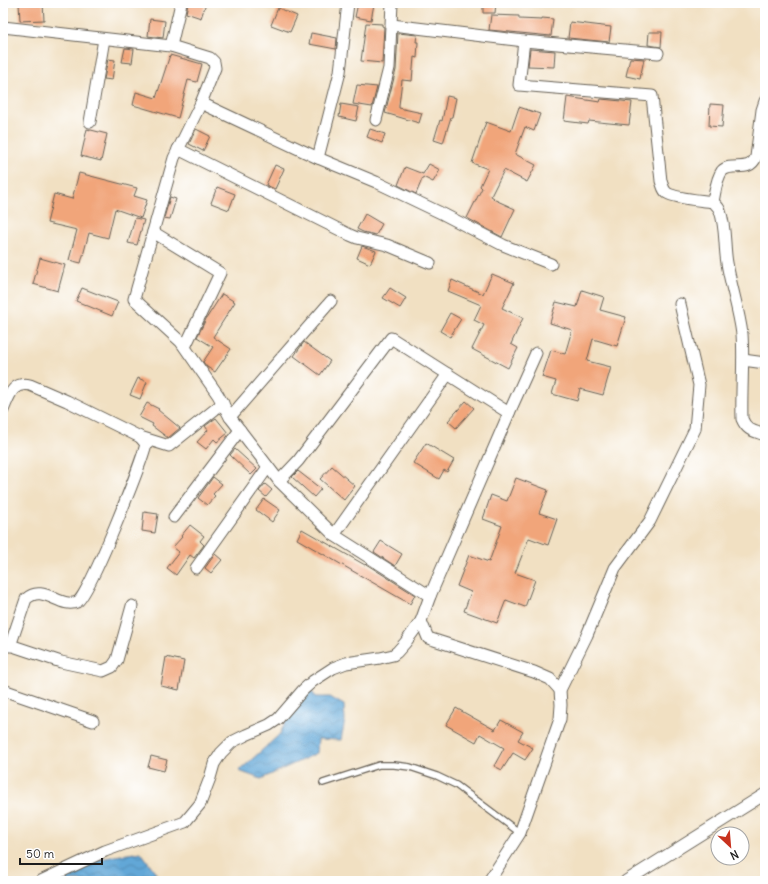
<svg xmlns="http://www.w3.org/2000/svg" width="768" height="884" font-family="Delius,sans-serif">
  <style>
    .water { fill: url(#water-waves); stroke: #3f627a }
    .building { fill: #f1a57a }
    .lines { fill: none; stroke-linecap: round; stroke-linejoin: round }
    .lane-casing { stroke: #676156; stroke-width: 8 }
    .street-casing { stroke: #676156; stroke-width: 13 }
    .lane { stroke: #fff; stroke-width: 5.5 }
    .street { stroke: #fff; stroke-width: 11 }
  </style>
  <defs>
    <pattern id="water-waves" width="16" height="10" patternUnits="userSpaceOnUse"><rect width="16" height="10" fill="#62a7d7"/><path d="M0 5q4-4 8 0t8 0" fill="none" stroke="#5087ae"/></pattern>
  </defs>
  <rect width="100%" height="100%" fill="#fff"/>
  <filter id="ink" filterUnits="userSpaceOnUse"><feTurbulence type="fractalNoise" baseFrequency=".025" numOctaves="2"/><feDisplacementMap in="SourceGraphic" scale="8" xChannelSelector="R" yChannelSelector="G"/><feConvolveMatrix kernelMatrix="1 2 1 2 8 2 1 2 1" color-interpolation-filters="sRGB"/></filter>
  <filter id="wash" filterUnits="userSpaceOnUse"><feTurbulence type="fractalNoise" baseFrequency=".012" numOctaves="4" result="noise"/><feDisplacementMap in="SourceGraphic" scale="16" xChannelSelector="R" yChannelSelector="G"/><feGaussianBlur stdDeviation="0.9" result="paint"/><feColorMatrix in="noise" values="0 0 0 0 0 0 0 0 0 0 0 0 0 0 0 0 0 1.4 0 .05"/><feComposite in="paint" operator="in"/></filter>
  <g filter="url(#wash)">
    <rect width="100%" height="100%" fill="#f1e0c2"/>
    <!-- water -->
    <g class="water">
      <path d="M 310,689 L 316,697 L 330,697 L 344,705 L 345,720 L 341,740 L 318,739 L 317,753 L 261,779 L 239,771 L 280,734 L 291,708 Z"/>
      <path d="M 141,852 L 156,873 L 153,881 L 59,881 L 59,880 C 86,859 108,857 141,852 Z"/>
    </g>
    <g id="blocks">
      <!-- building -->
      <g class="building">
        <path d="M 19,3 L 43,3 L 44,20 L 20,21 Z"/>
        <path d="M 188,3 L 206,3 L 201,18 L 186,13 Z"/>
        <path d="M 358,3 L 374,4 L 371,20 L 355,17 Z"/>
        <path d="M 483,3 L 496,3 L 495,13 L 483,13 Z"/>
        <path d="M 278,8 L 297,16 L 290,32 L 271,25 Z"/>
        <path d="M 491,15 L 519,16 L 519,19 L 542,20 L 542,18 L 553,19 L 551,36 L 489,30 Z"/>
        <path d="M 150,19 L 165,21 L 163,38 L 148,36 Z"/>
        <path d="M 570,22 L 611,27 L 609,42 L 568,38 Z"/>
        <path d="M 366,23 L 382,24 L 382,26 L 384,27 L 382,63 L 361,61 Z"/>
        <path d="M 649,32 L 662,32 L 661,47 L 648,45 Z"/>
        <path d="M 311,33 L 337,38 L 336,49 L 309,44 Z"/>
        <path d="M 398,33 L 417,35 L 416,42 L 418,42 L 417,58 L 414,57 L 412,81 L 402,80 L 399,105 L 399,108 L 422,113 L 419,123 L 385,113 L 396,70 Z"/>
        <path d="M 125,48 L 134,49 L 132,63 L 122,62 Z"/>
        <path d="M 530,49 L 555,51 L 554,67 L 528,66 Z"/>
        <path d="M 170,55 L 202,64 L 197,82 L 188,80 L 178,118 L 133,105 L 136,92 L 156,98 Z"/>
        <path d="M 630,58 L 644,59 L 640,79 L 626,76 Z"/>
        <path d="M 108,59 L 115,60 L 112,80 L 104,79 Z"/>
        <path d="M 357,85 L 377,87 L 372,107 L 353,104 Z"/>
        <path d="M 447,96 L 456,98 L 452,117 L 451,117 L 443,143 L 434,140 L 440,120 L 442,121 Z"/>
        <path d="M 567,97 L 600,102 L 601,99 L 632,102 L 629,125 L 589,121 L 588,124 L 564,121 Z"/>
        <path d="M 341,104 L 359,107 L 356,121 L 339,117 Z"/>
        <path d="M 710,104 L 724,105 L 722,127 L 709,126 Z"/>
        <path d="M 519,107 L 540,114 L 534,131 L 525,127 L 515,154 L 536,165 L 527,182 L 504,170 L 491,196 L 494,198 L 493,199 L 515,209 L 502,237 L 467,218 L 482,188 L 480,186 L 488,169 L 472,163 L 486,122 L 511,131 Z"/>
        <path d="M 87,129 L 107,134 L 101,161 L 81,156 Z"/>
        <path d="M 196,129 L 210,136 L 203,151 L 189,144 Z"/>
        <path d="M 370,129 L 385,134 L 382,143 L 367,137 Z"/>
        <path d="M 429,164 L 440,170 L 433,182 L 423,177 L 416,194 L 398,185 L 405,167 L 423,174 Z"/>
        <path d="M 275,165 L 284,169 L 275,189 L 266,185 Z"/>
        <path d="M 79,173 L 137,188 L 134,196 L 147,200 L 141,218 L 115,209 L 108,238 L 89,233 L 81,263 L 69,260 L 77,230 L 47,223 L 54,194 L 72,199 Z"/>
        <path d="M 217,187 L 235,194 L 229,210 L 211,203 Z"/>
        <path d="M 170,197 L 176,199 L 170,219 L 164,218 Z"/>
        <path d="M 365,214 L 382,224 L 376,235 L 363,232 L 357,229 Z"/>
        <path d="M 135,218 L 144,220 L 137,245 L 128,243 Z"/>
        <path d="M 362,246 L 376,251 L 370,264 L 357,258 Z"/>
        <path d="M 40,258 L 65,265 L 58,291 L 33,284 Z"/>
        <path d="M 492,274 L 514,283 L 502,308 L 523,318 L 511,344 L 518,348 L 508,368 L 472,349 L 484,325 L 474,320 L 481,305 L 448,291 L 452,280 L 483,294 Z"/>
        <path d="M 82,288 L 118,302 L 112,316 L 76,301 Z"/>
        <path d="M 390,288 L 406,298 L 400,308 L 383,298 Z"/>
        <path d="M 582,290 L 604,297 L 600,310 L 626,317 L 617,346 L 593,339 L 587,361 L 611,367 L 603,395 L 580,389 L 577,401 L 552,394 L 556,381 L 542,377 L 551,350 L 565,354 L 572,330 L 550,323 L 556,302 L 577,307 Z"/>
        <path d="M 222,294 L 235,302 L 213,337 L 231,349 L 215,372 L 207,367 L 203,362 L 213,347 L 197,337 L 206,319 Z"/>
        <path d="M 450,313 L 461,319 L 450,337 L 440,331 Z"/>
        <path d="M 304,342 L 330,361 L 320,375 L 294,356 Z"/>
        <path d="M 138,378 L 147,382 L 140,399 L 130,395 Z"/>
        <path d="M 466,401 L 474,408 L 456,428 L 448,421 Z"/>
        <path d="M 147,403 L 159,409 L 158,410 L 180,428 L 168,438 L 152,426 L 153,424 L 139,417 Z"/>
        <path d="M 216,418 L 228,433 L 217,442 L 214,439 L 206,449 L 197,442 L 208,430 L 205,426 Z"/>
        <path d="M 426,443 L 454,460 L 447,472 L 444,470 L 439,479 L 413,463 Z"/>
        <path d="M 235,449 L 257,469 L 251,475 L 230,455 Z"/>
        <path d="M 332,466 L 355,486 L 344,500 L 320,479 Z"/>
        <path d="M 298,471 L 321,489 L 314,497 L 292,477 Z"/>
        <path d="M 213,477 L 222,484 L 213,494 L 215,496 L 207,505 L 198,498 Z"/>
        <path d="M 516,478 L 548,490 L 539,513 L 557,519 L 548,545 L 529,538 L 515,573 L 535,580 L 525,607 L 506,600 L 497,623 L 464,611 L 471,592 L 457,586 L 469,555 L 489,562 L 502,526 L 483,519 L 491,495 L 507,501 Z"/>
        <path d="M 265,484 L 272,490 L 266,497 L 259,491 Z"/>
        <path d="M 264,499 L 280,510 L 272,522 L 256,510 Z"/>
        <path d="M 144,512 L 158,514 L 155,533 L 142,531 Z"/>
        <path d="M 190,525 L 204,536 L 200,541 L 204,545 L 194,558 L 190,555 L 176,575 L 167,568 L 179,552 L 173,547 L 182,537 L 181,536 Z"/>
        <path d="M 302,529 L 365,565 L 366,564 L 415,595 L 410,604 L 297,539 Z"/>
        <path d="M 381,541 L 402,554 L 395,566 L 374,552 Z"/>
        <path d="M 215,554 L 222,560 L 211,573 L 205,568 Z"/>
        <path d="M 166,657 L 184,661 L 179,690 L 161,686 Z"/>
        <path d="M 456,708 L 495,730 L 501,720 L 523,732 L 518,740 L 533,748 L 525,760 L 513,753 L 502,770 L 494,766 L 504,748 L 480,734 L 476,742 L 446,725 Z"/>
        <path d="M 151,756 L 167,760 L 164,771 L 148,767 Z"/>
      </g>
    </g>
  </g>
  <g filter="url(#ink)">
    <use href="#blocks" fill-opacity="0" stroke="#676156" stroke-width="1"/>
    <g class="lines">
      <!-- lane casing -->
      <g class="lane-casing">
        <path id="lane" d="M 323,783 L 379,765 L 394,765 L 410,767 L 437,776 L 456,785 L 520,833"/>
      </g>
      <!-- street casing -->
      <g class="street-casing">
        <g id="street">
          <path d="M 392,25 L 524,41 L 658,53"/>
          <path d="M 3,27 L 171,46 L 210,58 L 214,62 L 215,68 L 201,103 L 174,158 L 134,299 L 181,342 L 218,395 L 230,417 L 279,481 L 334,535 L 430,596"/>
          <path d="M 524,41 L 519,85 L 652,96 L 661,181 C 663,186 663,190 667,193 C 677,199 701,200 713,202 C 716,205 719,207 720,211 C 726,227 724,246 727,263 C 731,287 739,310 742,334 C 744,362 741,391 742,419 C 747,431 754,431 765,435"/>
          <path d="M 171,46 L 181,3"/>
          <path d="M 201,103 L 318,158 L 376,182 L 443,214 L 503,245 L 551,264"/>
          <path d="M 376,120 L 389,68 L 392,3"/>
          <path d="M 90,122 L 104,39"/>
          <path d="M 178,149 L 350,235 L 357,238 L 387,245 L 430,263"/>
          <path d="M 318,158 L 340,72 L 348,3"/>
          <path d="M 713,202 C 715,193 716,179 722,171 C 732,161 749,174 756,157 L 762,110 L 765,101"/>
          <path d="M 153,232 L 220,273 L 185,347"/>
          <path d="M 536,353 L 509,413 L 430,596 L 421,621 L 428,638 L 534,672 L 550,679 L 560,690"/>
          <path d="M 743,360 L 765,363"/>
          <path d="M 3,410 C 9,397 12,381 30,385 L 67,401 L 140,437 L 146,444 C 141,464 89,597 77,602 C 60,609 43,583 26,599 L 10,646"/>
          <path d="M 230,417 L 331,301"/>
          <path d="M 140,437 L 169,446 L 223,403"/>
          <path d="M 279,481 L 298,461 L 391,338 L 509,413"/>
          <path d="M 174,517 L 240,430"/>
          <path d="M 334,535 L 448,374"/>
          <path d="M 196,568 L 268,467"/>
          <path d="M 4,643 L 61,662 L 103,671 L 112,667 L 117,660 L 132,606"/>
          <path d="M 3,690 L 93,721"/>
          <path d="M 41,881 L 105,851 L 185,822 L 200,804 L 210,778 L 214,764 L 221,753 L 232,742 L 246,735 L 269,725 L 278,719 L 303,690 L 313,681 L 333,668 L 346,663 L 380,658 L 393,655 L 397,652 L 405,643 L 421,621"/>
          <path d="M 489,881 L 520,833 L 560,719 L 561,705 L 560,690 L 587,635 L 615,568 L 650,521 L 695,429 L 699,385 L 680,304"/>
          <path d="M 626,881 L 765,794"/>
        </g>
      </g>
      <!-- lane -->
      <use href="#lane" class="lane"/>
      <!-- street -->
      <use href="#street" class="street"/>
    </g>
  </g>
  <!-- margin -->
  <rect width="768" height="884" fill="none" stroke="#fff" stroke-width="16"/>
  <!-- north arrow -->
  <g transform="translate(730 846) rotate(154)"><circle r="19" fill="#ffffff" stroke="#a4a4a4"/>
  <path d="M0-3L7 15L0 10L-7 15Z" fill="#c8321e"/>
  <text y="-6" font-size="11" font-weight="bold" text-anchor="middle" fill="#1c1c1c">N</text>
  </g>
  <!-- scale -->
  <path d="M20 858v6h82v-6" fill="none" stroke="#1c1c1c" stroke-width="2"/>
  <text x="26" y="858" font-size="12" fill="#1c1c1c" stroke="#ffffff" stroke-width="3" paint-order="stroke">50 m</text>
</svg>
